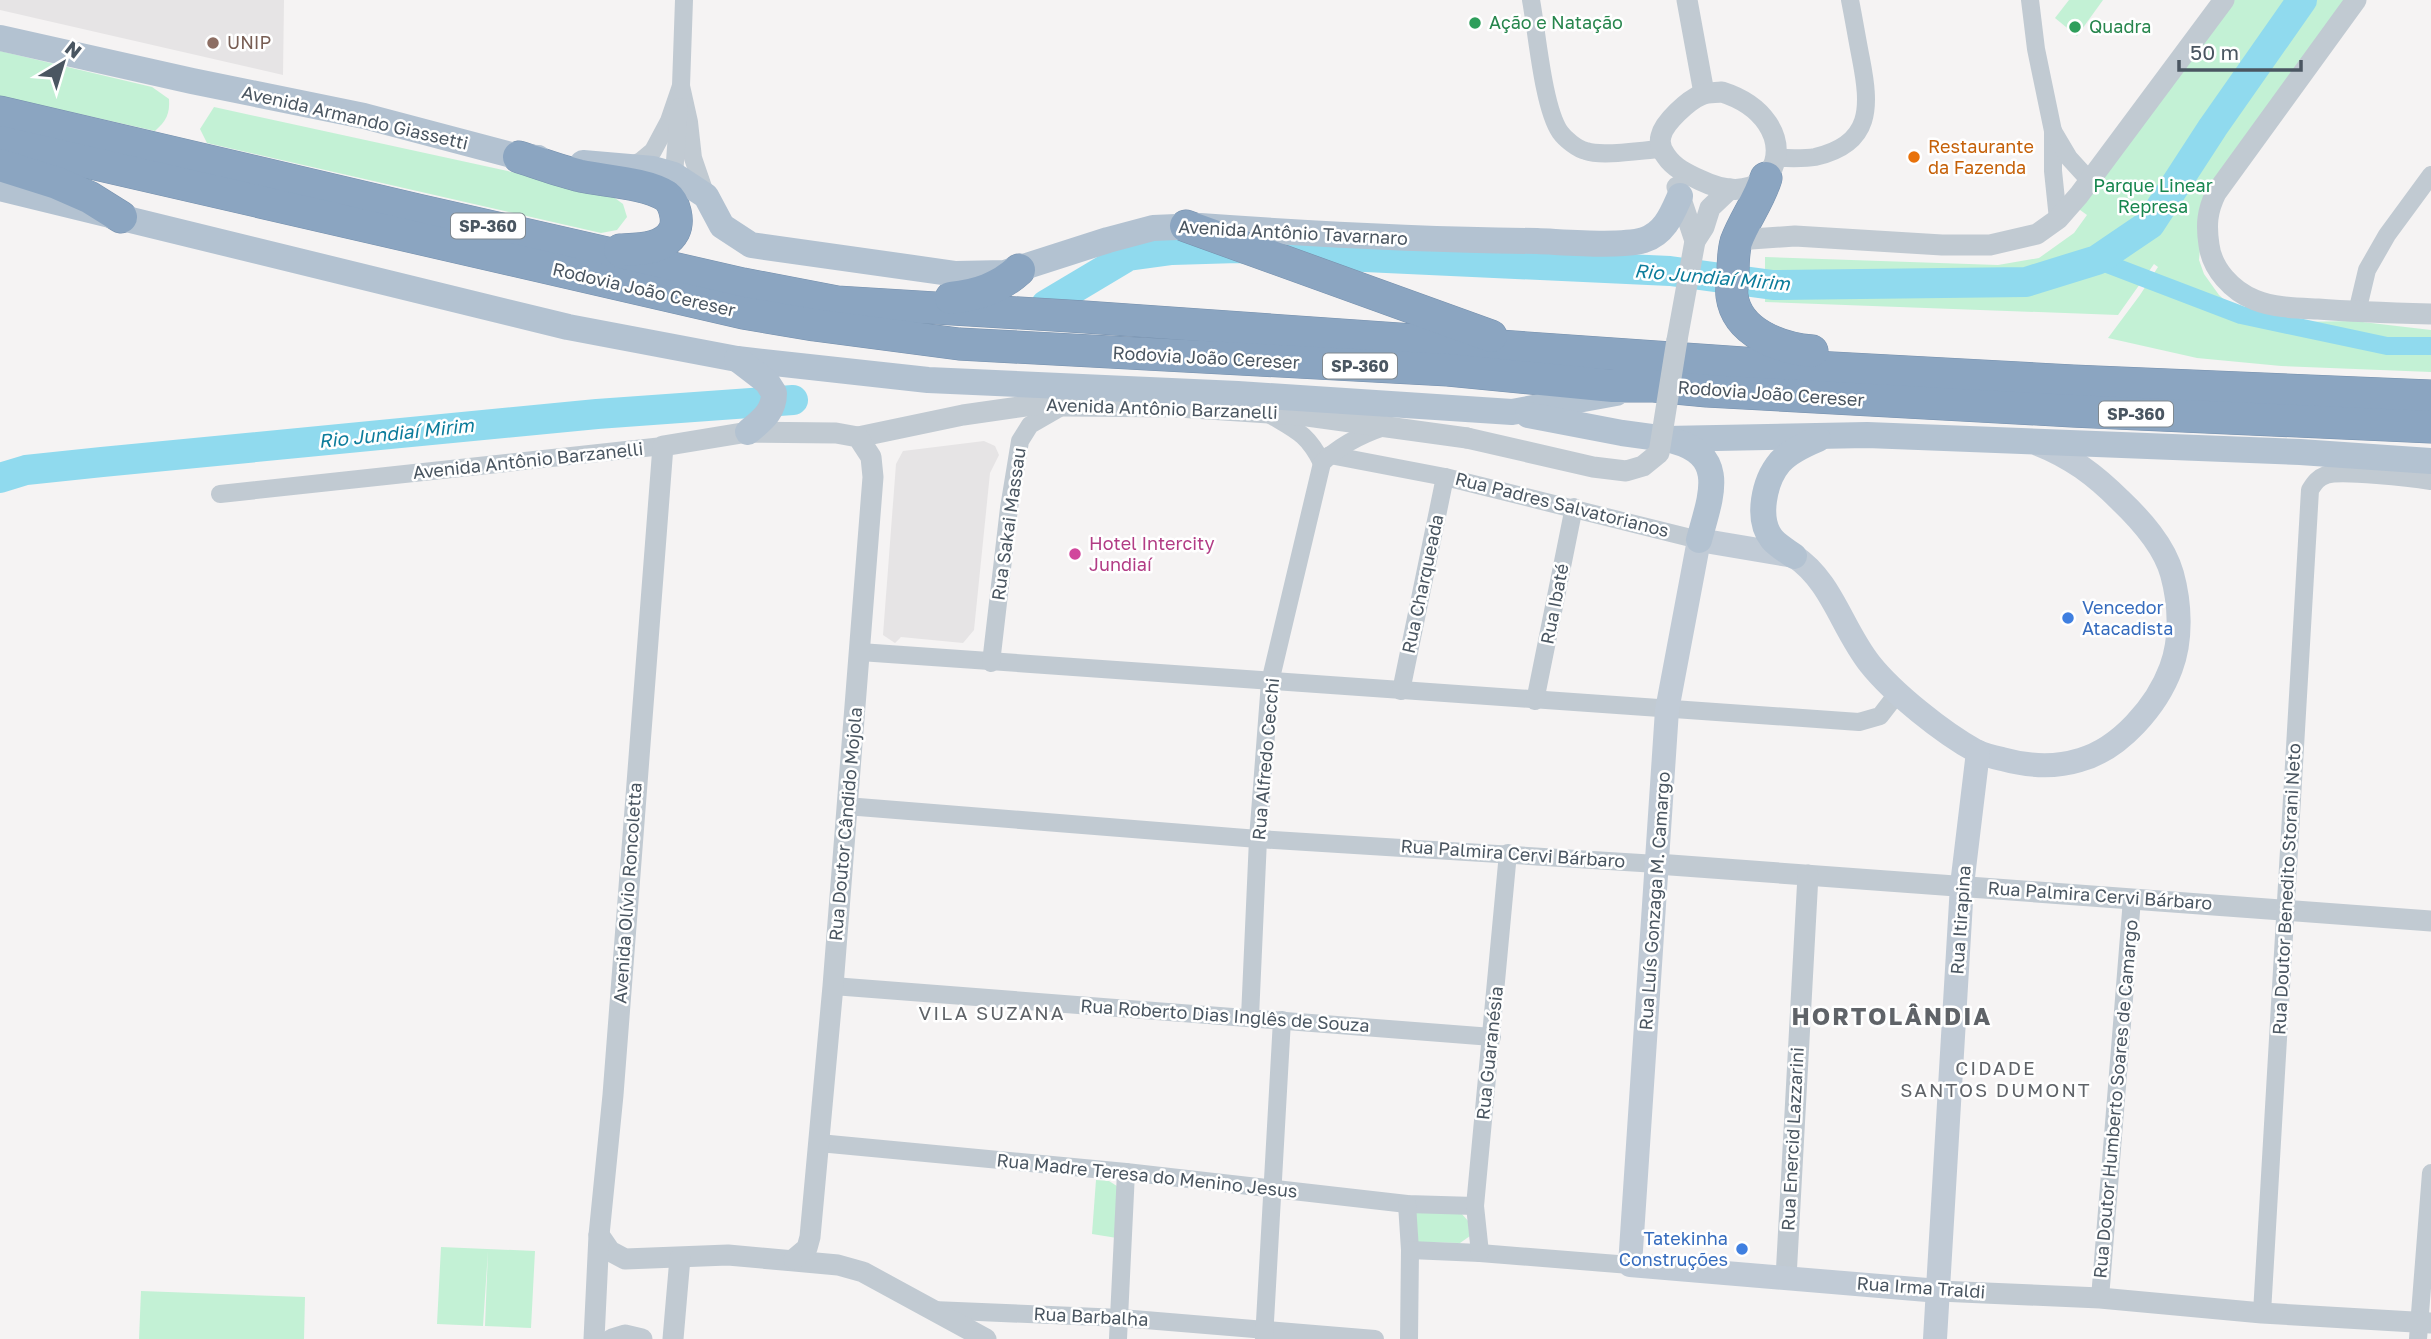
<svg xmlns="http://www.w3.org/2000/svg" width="2431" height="1339" font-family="'Golos Text',sans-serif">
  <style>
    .education { fill: #e6e4e5 }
    .green { fill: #c3f1d5 }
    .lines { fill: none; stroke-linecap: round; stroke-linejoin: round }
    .canal { stroke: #90daee; stroke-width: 18 }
    .river { stroke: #90daee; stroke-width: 30 }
    .motorway-casing { stroke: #7690ad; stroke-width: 33 }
    .minor { stroke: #c1cad2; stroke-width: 18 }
    .tertiary { stroke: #c1cad2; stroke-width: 21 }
    .secondary { stroke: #c1cbd6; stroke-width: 24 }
    .primary { stroke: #b3c2d1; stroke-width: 26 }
    .motorway { stroke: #8ba5c1; stroke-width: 32 }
    .tertiary-bridge { stroke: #c1cad2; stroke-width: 21 }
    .leisure-dot { fill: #2e9e5b; stroke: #fff; stroke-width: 2.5 }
    .education-dot { fill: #8d6e63; stroke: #fff; stroke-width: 2.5 }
    .food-dot { fill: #e8710a; stroke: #fff; stroke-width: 2.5 }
    .hotel-dot { fill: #d1479c; stroke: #fff; stroke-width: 2.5 }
    .shop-dot { fill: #3f7fe0; stroke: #fff; stroke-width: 2.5 }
    .labels { text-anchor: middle; stroke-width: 5; stroke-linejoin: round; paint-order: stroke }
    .shield { fill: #fff; stroke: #808990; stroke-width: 2 }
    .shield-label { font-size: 16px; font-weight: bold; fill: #4a5661 }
    .leisure-label { font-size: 18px; fill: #27864d; stroke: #fff; text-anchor: start }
    .education-label { font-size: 18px; fill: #785e54; stroke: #fff; text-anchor: start }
    .street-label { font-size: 18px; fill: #4a5661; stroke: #fff }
    .food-label { font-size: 18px; fill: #c56008; stroke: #fff; text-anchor: start }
    .park-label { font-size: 18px; fill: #17864f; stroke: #fff }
    .hotel-label { font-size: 18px; fill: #b23c85; stroke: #fff; text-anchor: start }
    .shop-label { font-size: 18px; fill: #366cbe; stroke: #fff; text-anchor: start }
    .water-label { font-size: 19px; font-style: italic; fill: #0c7c9b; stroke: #fff }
    .neighbourhood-label { font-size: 19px; letter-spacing: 2px; fill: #5f6368; stroke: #fff }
    .district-label { font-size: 24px; font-weight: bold; letter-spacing: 2px; fill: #5f6368; stroke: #fff }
  </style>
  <rect width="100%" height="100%" fill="#f5f3f3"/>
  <!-- education -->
  <g class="education">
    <path d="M 0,0 L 284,0 L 283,75 L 0,10 Z"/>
    <path d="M 984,441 L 995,446 L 999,455 L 990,473 L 974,630 L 963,643 L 901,637 L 895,643 L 883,635 L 896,464 L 903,451 Z"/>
  </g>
  <!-- green -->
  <g class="green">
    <path d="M 2069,0 L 2103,0 L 2077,36 L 2055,18 Z"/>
    <path d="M 2233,0 L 2356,0 L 2203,216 L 2199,260 L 2204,274 L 2219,295 L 2229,304 L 2248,312 L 2295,322 L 2354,321 L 2431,330 L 2431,372 L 2281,366 L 2197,358 L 2108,338 L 2140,295 L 2158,267 L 2154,264 L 2118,315 L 1765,302 L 1765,257 L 1998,265 L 2039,258 L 2074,233 L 2087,215 L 2076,207 Z"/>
    <path d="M 0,51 L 152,87 L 169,99 C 170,114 166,121 155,131 L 0,96 Z"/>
    <path d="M 214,107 L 608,193 L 623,204 L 627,217 L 617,230 L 601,233 L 207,143 L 200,129 Z"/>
    <path d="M 1096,1180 L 1109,1181 L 1120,1188 L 1117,1238 L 1092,1234 Z"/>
    <path d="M 1417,1210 L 1460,1212 L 1470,1223 L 1470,1236 L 1460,1243 L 1418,1242 L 1411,1219 Z"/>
    <path d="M 441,1247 L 535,1251 L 531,1328 L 485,1326 L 488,1251 L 483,1326 L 437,1324 Z"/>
    <path d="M 141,1291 L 305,1297 L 304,1339 L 139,1339 Z"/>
  </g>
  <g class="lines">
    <!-- canal -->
    <path class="canal" d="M 2097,260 L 2241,315 L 2387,346 L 2431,346"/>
    <!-- river -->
    <g class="river">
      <path d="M 1046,305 L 1128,256 L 1172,250 L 1238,248 L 1322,255 L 1670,271 L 1773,285 L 2026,282 L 2097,260 L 2150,224 L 2213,127 L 2302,0"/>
      <path d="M 0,478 L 26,470 L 102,462 L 597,414 L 793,400"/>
    </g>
    <!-- motorway casing -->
    <g class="motorway-casing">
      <g id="motorway">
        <path d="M 0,112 L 418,210 L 743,284 L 837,302 L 1085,317 L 1743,363 L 2073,381 L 2431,396"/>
        <path d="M 0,142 L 743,313 L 814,325 L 959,344 L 1448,370 L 1613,386 L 1654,386 L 1707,391 L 2072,411 L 2431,427"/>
        <path d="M 519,157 C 539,163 560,171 581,176 C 605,181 646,183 666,196 C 675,203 679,221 674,231 C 664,250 638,249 620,250"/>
        <path d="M 0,165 L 57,183 L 89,197 L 121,217"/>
        <path d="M 1766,178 C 1759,201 1744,220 1736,242 C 1733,253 1733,263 1733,275 C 1733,281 1731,289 1732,296 C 1737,333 1780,348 1812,351"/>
        <path d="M 1186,226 L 1491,336"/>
        <path d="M 951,298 C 978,295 999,288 1019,270"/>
      </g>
    </g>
    <!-- minor -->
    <g class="minor">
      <path d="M 1531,0 C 1537,32 1543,107 1560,132 C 1565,139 1577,149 1586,151 C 1602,157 1643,150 1661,149"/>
      <path d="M 2030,0 L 2036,49 L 2053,131 L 2053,171 L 2058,219"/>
      <path d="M 681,86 L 689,122 L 693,158 L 706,196"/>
      <path d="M 2053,131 L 2069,158 L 2090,181"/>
      <path d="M 1777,158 C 1789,158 1804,159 1815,157 C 1873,144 1870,106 1861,59 C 1857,39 1854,20 1850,0"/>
      <path d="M 629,166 L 641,161 L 653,151 L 669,121 L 681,86 L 684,0"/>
      <path d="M 671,183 L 674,175 L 679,107"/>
      <path d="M 2357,312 L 2367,270 L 2387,235 L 2431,175"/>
      <path d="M 1269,414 C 1296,430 1308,434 1322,463"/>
      <path d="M 1330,455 L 1445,477 L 1699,540"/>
      <path d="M 220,494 L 663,446"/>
      <path d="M 860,652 L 1859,722 L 1880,716 L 1897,694"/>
      <path d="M 991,663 L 1009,508 L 1020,441 L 1030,425 L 1063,406"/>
      <path d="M 1401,691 L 1445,477"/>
      <path d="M 1535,701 L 1574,507"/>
      <path d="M 846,806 L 1258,839 L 1657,864"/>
      <path d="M 833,986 L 1492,1037"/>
      <path d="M 1250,1017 L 1258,839 L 1270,682 L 1322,463 C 1340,445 1360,435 1384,427"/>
      <path d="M 819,1143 L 1126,1172 L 1407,1204 L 1475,1206"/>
      <path d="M 1407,1204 L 1410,1250 L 1409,1339"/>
      <path d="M 1410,1250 L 1480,1253 L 1630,1265"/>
      <path d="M 1480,1253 L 1475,1206 L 1508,853"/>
      <path d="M 2100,1298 L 2132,899"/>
      <path d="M 933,1310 L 1121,1318 L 1375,1339"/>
      <path d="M 2262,1313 L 2310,490 C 2315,482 2318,478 2326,475 C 2341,470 2412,478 2431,481"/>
      <path d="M 1118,1339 L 1126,1172"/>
      <path d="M 1264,1339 L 1282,1020"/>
      <path d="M 2418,1339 L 2431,1173"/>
    </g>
    <!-- tertiary -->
    <g class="tertiary">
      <path d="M 1687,0 L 1704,93"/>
      <path d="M 2356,0 L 2216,193 C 2207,211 2206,225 2209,245 C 2212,269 2232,291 2255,300 C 2275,308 2297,308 2318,309 C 2356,312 2393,313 2431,314"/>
      <path d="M 1722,92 C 1810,120 1782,220 1700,180 C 1687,174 1674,168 1666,156 C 1662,151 1659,143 1661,136 C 1664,122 1689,100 1701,95 C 1707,92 1715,93 1722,92 Z"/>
      <path d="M 1677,187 L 1695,241 L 1677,340"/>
      <path d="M 1737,240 L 1795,236 L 1942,245 L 1990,245 L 2037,234 L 2058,219 L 2079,195 L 2224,0"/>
      <path d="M 1695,241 L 1704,227 L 1710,208 L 1730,189"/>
      <path d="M 858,437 L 963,415 L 1040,404 L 1063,406 L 1178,407 L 1300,415 L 1467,438"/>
      <path d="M 1657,864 L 2431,921"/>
      <path d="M 599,1235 L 610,1251 L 625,1259 L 728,1255 L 838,1265 L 863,1272 L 986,1339"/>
      <path d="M 1786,1278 L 1808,875"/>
      <path d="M 1939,1291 L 2100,1298 L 2262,1313 L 2431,1323"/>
      <path d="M 594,1339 L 599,1235 L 613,1095 L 663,446 L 748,432 L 836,433 L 858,437 L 871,457 L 873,477 L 833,986 L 810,1237 L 807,1248 L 794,1259"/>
      <path d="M 612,1339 L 625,1335 L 642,1339"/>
      <path d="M 673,1339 L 680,1258"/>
    </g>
    <!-- secondary -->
    <g class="secondary">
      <path d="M 1939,1291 L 1630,1265 L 1667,710 L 1699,540 L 1794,556 C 1832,581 1842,629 1870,664 C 1893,693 1943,733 1976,751 C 1984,755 1993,757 2002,759 C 2027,766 2054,768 2080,760 C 2120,749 2157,706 2171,668 C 2182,639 2180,603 2172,574 C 2164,545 2141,520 2120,500 C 2095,475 2071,457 2038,444"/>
      <path d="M 1935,1339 L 1962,885 L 1978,752"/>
    </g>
    <!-- primary -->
    <g class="primary">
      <path d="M 0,38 L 192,81 L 364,116 L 519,157 L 538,158"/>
      <path d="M 583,163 L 653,169 L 674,175 L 706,196 L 722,226 L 751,245 L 956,274 L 1005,273 L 1108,240 L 1153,228 L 1200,226 C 1312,234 1425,240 1537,241 C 1564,242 1620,247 1644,240 C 1665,233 1672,214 1680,196"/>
      <path d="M 0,188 L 568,327 L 737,359 L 928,380 L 1238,394 L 1512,412 L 1616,393"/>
      <path d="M 737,359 L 767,382 L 774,393 C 774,412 762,420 748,432"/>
      <path d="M 1528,415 L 1622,433 L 1666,439 L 1867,435 L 2300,452 L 2431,461"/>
      <path d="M 1674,441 C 1729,456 1710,498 1699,540"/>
      <path d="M 1794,556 C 1787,551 1778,546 1772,539 C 1756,519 1764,481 1780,462 C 1790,451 1806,444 1818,439"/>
    </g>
    <!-- motorway -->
    <use href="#motorway" class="motorway"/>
    <!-- tertiary-bridge -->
    <path class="tertiary-bridge" d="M 1467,438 L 1593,467 L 1626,471 L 1643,466 L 1659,453 L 1677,340"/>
  </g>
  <!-- markers -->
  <g class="leisure-dot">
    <circle cx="1475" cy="23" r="7"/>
    <circle cx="2075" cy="27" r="7"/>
  </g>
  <circle class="education-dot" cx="213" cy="43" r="7"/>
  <circle class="food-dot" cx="1914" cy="157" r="7"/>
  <circle class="hotel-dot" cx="1075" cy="554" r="7"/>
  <g class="shop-dot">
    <circle cx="2068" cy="618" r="7"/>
    <circle cx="1742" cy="1249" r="7"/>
  </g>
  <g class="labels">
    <!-- shield labels -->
    <g class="shield">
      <rect x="451" y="213.5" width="74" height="25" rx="5"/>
      <rect x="1323" y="353.5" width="74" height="25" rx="5"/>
      <rect x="2099" y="401.5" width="74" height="25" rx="5"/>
    </g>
    <g class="shield-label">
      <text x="488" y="232">SP-360</text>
      <text x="1360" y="372">SP-360</text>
      <text x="2136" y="420">SP-360</text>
    </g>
    <!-- leisure labels -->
    <g class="leisure-label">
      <text x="1489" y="29">Ação e Natação</text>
      <text x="2089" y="33">Quadra</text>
    </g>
    <!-- education labels -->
    <g class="education-label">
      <text x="227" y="49">UNIP</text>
    </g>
    <!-- street labels -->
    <g class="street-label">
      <text transform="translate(355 118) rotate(13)" y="6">Avenida Armando Giassetti</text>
      <text transform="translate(1293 233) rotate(3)" y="6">Avenida Antônio Tavarnaro</text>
      <text transform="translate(644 290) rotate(13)" y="6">Rodovia João Cereser</text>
      <text transform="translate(1206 358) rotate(3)" y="6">Rodovia João Cereser</text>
      <text transform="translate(1771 394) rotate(4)" y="6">Rodovia João Cereser</text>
      <text transform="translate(1162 409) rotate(2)" y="6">Avenida Antônio Barzanelli</text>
      <text transform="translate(528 461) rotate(-6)" y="6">Avenida Antônio Barzanelli</text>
      <text transform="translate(1562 505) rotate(14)" y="6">Rua Padres Salvatorianos</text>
      <text transform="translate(1009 524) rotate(-82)" y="6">Rua Sakai Massau</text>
      <text transform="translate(1423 584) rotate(-78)" y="6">Rua Charqueada</text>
      <text transform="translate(1555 604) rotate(-79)" y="6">Rua Ibaté</text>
      <text transform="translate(1266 759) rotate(-85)" y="6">Rua Alfredo Cecchi</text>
      <text transform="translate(846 824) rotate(-85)" y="6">Rua Doutor Cândido Mojola</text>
      <text transform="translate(1513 854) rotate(4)" y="6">Rua Palmira Cervi Bárbaro</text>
      <text transform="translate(2287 889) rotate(-87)" y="6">Rua Doutor Benedito Storani Neto</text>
      <text transform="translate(628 893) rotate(-86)" y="6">Avenida Olívio Roncoletta</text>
      <text transform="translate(2100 896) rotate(4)" y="6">Rua Palmira Cervi Bárbaro</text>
      <text transform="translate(1655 901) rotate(-86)" y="6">Rua Luís Gonzaga M. Camargo</text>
      <text transform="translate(1961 920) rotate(-86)" y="6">Rua Itirapina</text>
      <text transform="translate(1225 1016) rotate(4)" y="6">Rua Roberto Dias Inglês de Souza</text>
      <text transform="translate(1490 1053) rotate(-84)" y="6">Rua Guaranésia</text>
      <text transform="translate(2116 1099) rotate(-85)" y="6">Rua Doutor Humberto Soares de Camargo</text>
      <text transform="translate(1793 1139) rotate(-87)" y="6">Rua Enercid Lazzarini</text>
      <text transform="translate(1147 1176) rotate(6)" y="6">Rua Madre Teresa do Menino Jesus</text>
      <text transform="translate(1921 1288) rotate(4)" y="6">Rua Irma Traldi</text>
      <text transform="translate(1091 1317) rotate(3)" y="6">Rua Barbalha</text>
    </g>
    <!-- food labels -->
    <g class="food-label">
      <text x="1928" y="153">Restaurante<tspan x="1928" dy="21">da Fazenda</tspan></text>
    </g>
    <!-- park labels -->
    <g class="park-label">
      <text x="2153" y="192">Parque Linear<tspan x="2153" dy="21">Represa</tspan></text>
    </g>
    <!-- hotel labels -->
    <g class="hotel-label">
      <text x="1089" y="550">Hotel Intercity<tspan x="1089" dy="21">Jundiaí</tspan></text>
    </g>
    <!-- shop labels -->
    <g class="shop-label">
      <text x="2082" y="614">Vencedor<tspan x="2082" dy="21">Atacadista</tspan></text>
      <text x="1728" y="1245" text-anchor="end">Tatekinha<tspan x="1728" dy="21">Construções</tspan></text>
    </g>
    <!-- water labels -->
    <g class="water-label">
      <text transform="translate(1712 277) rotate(5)" y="7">Rio Jundiaí Mirim</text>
      <text transform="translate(396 433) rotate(-6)" y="7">Rio Jundiaí Mirim</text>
    </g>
    <!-- neighbourhood labels -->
    <g class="neighbourhood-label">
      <text x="992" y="1020">VILA SUZANA</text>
      <text x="1996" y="1075">CIDADE<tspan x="1996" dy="22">SANTOS DUMONT</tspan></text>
    </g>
    <!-- district labels -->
    <g class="district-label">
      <text x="1892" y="1025">HORTOLÂNDIA</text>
    </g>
  </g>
  <!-- north arrow -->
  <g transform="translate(63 63) rotate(38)" stroke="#ffffff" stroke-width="5" paint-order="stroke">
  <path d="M0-5L12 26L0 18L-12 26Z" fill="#4a5661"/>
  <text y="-10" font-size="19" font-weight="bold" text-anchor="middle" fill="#4a5661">N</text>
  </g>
  <!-- scale -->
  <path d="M2179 60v10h122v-10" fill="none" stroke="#4a5661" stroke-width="3.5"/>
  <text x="2190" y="60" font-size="21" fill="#4a5661" stroke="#ffffff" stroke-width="5" paint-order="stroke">50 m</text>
</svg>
